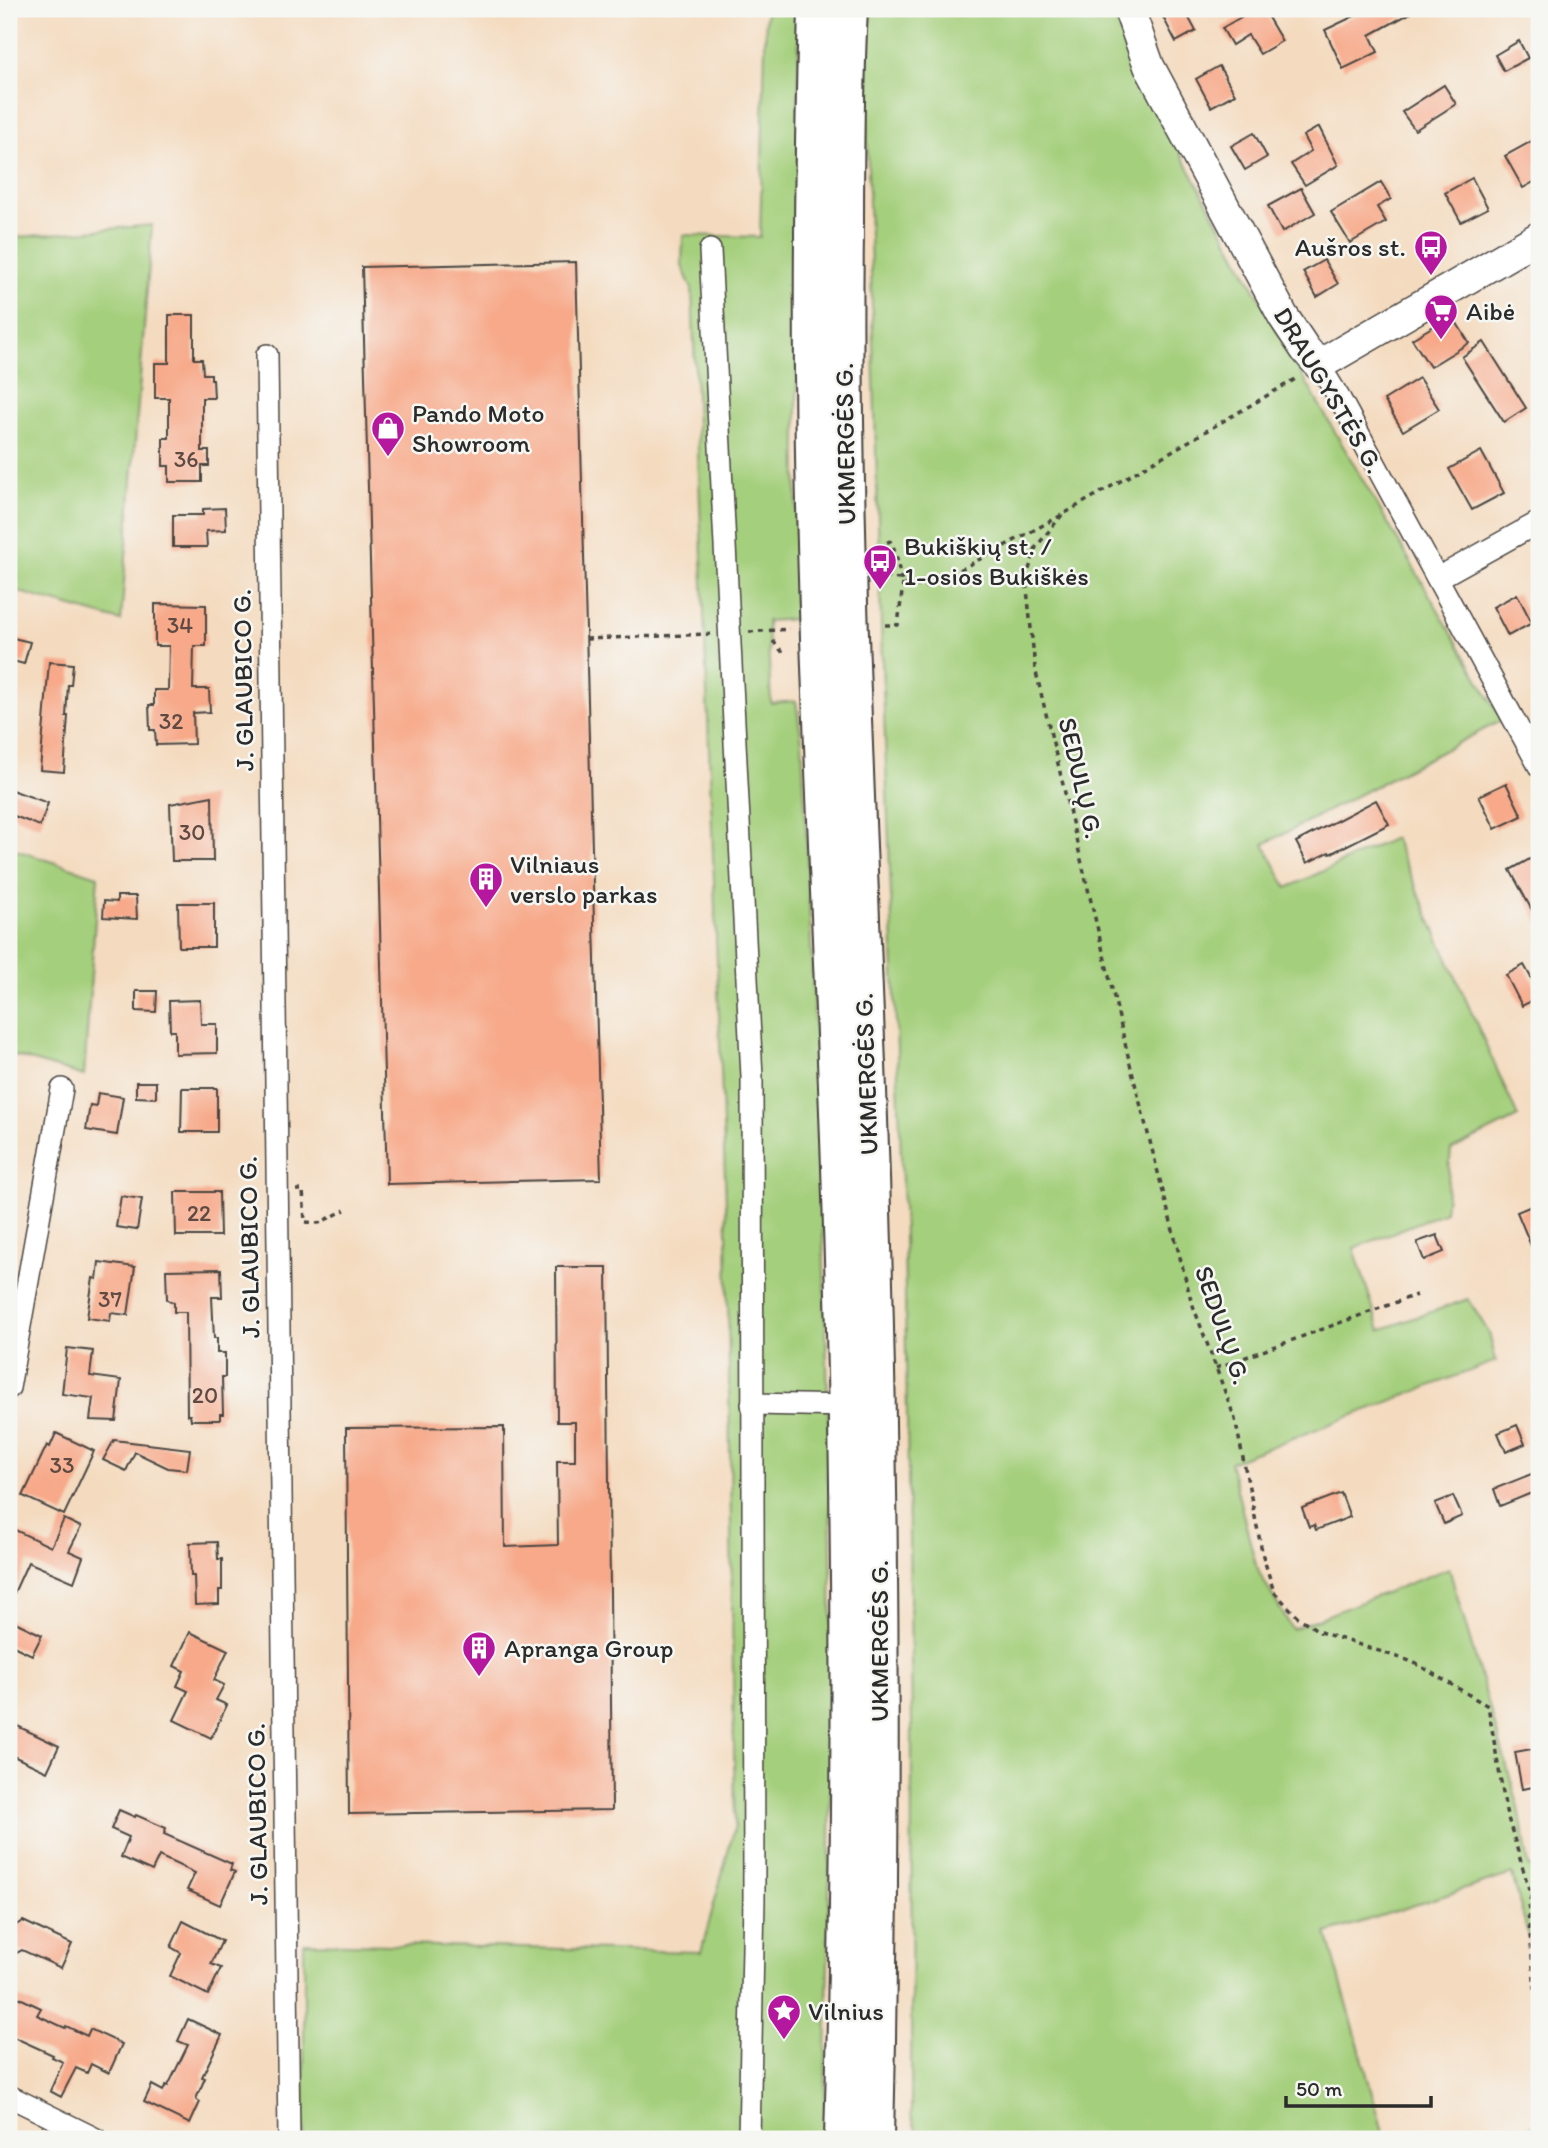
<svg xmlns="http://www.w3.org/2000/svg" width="1548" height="2148" font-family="Itim,sans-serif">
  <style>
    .green { fill: #a4cf7b; stroke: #687d53; stroke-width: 2 }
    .building { fill: #f7a989 }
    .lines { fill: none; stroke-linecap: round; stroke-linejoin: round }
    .street-casing { stroke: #494541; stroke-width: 24 }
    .secondary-casing { stroke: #494541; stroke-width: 33 }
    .highway-casing { stroke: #494541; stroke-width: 42 }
    .path { stroke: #494541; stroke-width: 3.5; stroke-dasharray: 5 5; stroke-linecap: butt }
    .street { stroke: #fff; stroke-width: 21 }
    .secondary { stroke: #fff; stroke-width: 30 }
    .highway { stroke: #fff; stroke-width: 38 }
    .labels { text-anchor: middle; stroke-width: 5; stroke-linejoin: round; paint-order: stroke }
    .number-label { font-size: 23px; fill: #5e4a42 }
    .poi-label { font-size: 26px; fill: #2b2b2b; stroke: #f6f6f2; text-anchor: start }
    .street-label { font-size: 26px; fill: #2b2b2b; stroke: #f6f6f2 }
  </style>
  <rect width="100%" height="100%" fill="#f6f6f2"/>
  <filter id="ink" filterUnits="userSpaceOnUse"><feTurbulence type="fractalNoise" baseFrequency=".0143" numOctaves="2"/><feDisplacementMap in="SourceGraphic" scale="14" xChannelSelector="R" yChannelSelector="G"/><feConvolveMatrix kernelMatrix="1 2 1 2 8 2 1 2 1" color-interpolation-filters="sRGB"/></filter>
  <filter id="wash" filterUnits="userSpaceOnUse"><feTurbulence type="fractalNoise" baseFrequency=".00686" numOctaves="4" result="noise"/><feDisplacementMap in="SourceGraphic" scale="28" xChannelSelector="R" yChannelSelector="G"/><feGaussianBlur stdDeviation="1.57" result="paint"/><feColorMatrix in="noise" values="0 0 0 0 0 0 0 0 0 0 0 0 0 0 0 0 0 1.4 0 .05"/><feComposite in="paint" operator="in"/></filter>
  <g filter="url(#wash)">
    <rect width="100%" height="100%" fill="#f4dbc0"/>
    <!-- green -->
    <g class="green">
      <path d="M 766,9 L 799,9 L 796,619 L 767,621 L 771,703 L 796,701 L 802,741 C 814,1010 827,1279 831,1549 C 833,1746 829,1943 824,2139 L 304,2139 L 304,1943 L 701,1952 L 735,1826 L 727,1232 L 692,289 L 682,266 L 683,235 L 760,237 Z"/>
      <path d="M 870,9 L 1114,9 L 1126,53 L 1295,363 L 1502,720 L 1264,844 L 1287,888 L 1394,838 L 1518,1117 L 1451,1150 L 1445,1212 L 1354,1248 L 1380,1330 L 1468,1299 L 1489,1333 L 1496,1361 L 1230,1462 L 1257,1569 L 1292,1629 L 1449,1568 L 1519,1808 L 1529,1867 L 1539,1868 L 1539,1976 L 1512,1874 L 1327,1933 L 1385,2139 L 919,2139 L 911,2115 L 912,1721 L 904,1235 L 882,661 L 866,97 Z"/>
      <path d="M 152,225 L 121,621 L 9,589 L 9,238 Z"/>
      <path d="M 9,848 L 98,876 L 84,1076 L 9,1054 Z"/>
      <path d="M 1539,2123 L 1539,2139 L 1486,2139 Z"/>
    </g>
    <g id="blocks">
      <!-- building -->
      <g class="building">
        <path d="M 1178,9 L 1184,9 L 1196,31 L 1176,42 L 1163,17 Z"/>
        <path d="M 1255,9 L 1263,9 L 1282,41 L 1260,54 L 1248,35 L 1232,45 L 1222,28 Z"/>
        <path d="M 1369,9 L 1418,9 L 1370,35 L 1378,52 L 1343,69 L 1325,30 Z"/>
        <path d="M 1519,41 L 1528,58 L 1504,71 L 1495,55 Z"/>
        <path d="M 1219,66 L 1235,94 L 1211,107 L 1196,79 Z"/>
        <path d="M 1444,85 L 1456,104 L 1415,130 L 1402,112 Z"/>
        <path d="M 1319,127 L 1338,165 L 1305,185 L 1291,164 L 1311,151 L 1303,136 Z"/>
        <path d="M 1254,133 L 1267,157 L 1245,170 L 1231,146 Z"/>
        <path d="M 1539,137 L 1539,179 L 1523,188 L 1505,156 Z"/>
        <path d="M 1472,178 L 1488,208 L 1461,222 L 1445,193 Z"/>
        <path d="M 1381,182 L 1391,199 L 1377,207 L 1386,222 L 1350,243 L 1331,212 Z"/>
        <path d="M 1301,188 L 1315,213 L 1282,232 L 1268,206 Z"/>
        <path d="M 1324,260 L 1338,284 L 1317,297 L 1303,272 Z"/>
        <path d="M 576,262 L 601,1179 L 387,1184 L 362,267 Z"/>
        <path d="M 169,315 L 194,315 L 194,359 L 202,359 L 203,374 L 211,374 L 211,379 L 213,379 L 214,398 L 202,398 L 202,451 L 209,451 L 209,466 L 202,466 L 202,482 L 169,482 L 169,466 L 163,466 L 163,438 L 169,438 L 169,398 L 155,398 L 155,363 L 169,363 Z"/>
        <path d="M 1452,315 L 1469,343 L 1430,367 L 1412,339 Z"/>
        <path d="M 1484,342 L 1526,408 L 1504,422 L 1462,357 Z"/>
        <path d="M 1419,378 L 1439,409 L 1403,431 L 1384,400 Z"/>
        <path d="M 1481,451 L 1504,493 L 1472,510 L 1449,469 Z"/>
        <path d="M 225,508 L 226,530 L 206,531 L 207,547 L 173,547 L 173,515 L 203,515 L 203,509 Z"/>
        <path d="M 1517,594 L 1532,623 L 1508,636 L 1493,607 Z"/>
        <path d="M 155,604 L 206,605 L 206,646 L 194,646 L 193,689 L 209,689 L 210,712 L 193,713 L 194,744 L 156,745 L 155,730 L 150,730 L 149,705 L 154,705 L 154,690 L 168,690 L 169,646 L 155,646 Z"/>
        <path d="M 9,637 L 30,642 L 24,664 L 9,660 Z"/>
        <path d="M 49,662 L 73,664 L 71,685 L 68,685 L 66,716 L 68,716 L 64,772 L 40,770 Z"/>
        <path d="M 1506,783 L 1522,816 L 1495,829 L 1479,796 Z"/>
        <path d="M 9,789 L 48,803 L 40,826 L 9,814 Z"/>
        <path d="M 212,796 L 213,861 L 172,861 L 170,804 Z"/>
        <path d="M 1376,800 L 1389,824 L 1330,854 L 1329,852 L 1307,863 L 1296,842 Z"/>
        <path d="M 1539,854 L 1539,923 L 1510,870 Z"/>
        <path d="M 117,896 L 136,896 L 137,919 L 103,917 L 104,901 L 117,902 Z"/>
        <path d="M 178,903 L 214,903 L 214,947 L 179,947 Z"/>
        <path d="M 1524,965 L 1539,992 L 1539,997 L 1522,1006 L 1506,975 Z"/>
        <path d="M 136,991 L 157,991 L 156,1012 L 136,1011 Z"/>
        <path d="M 200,1000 L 201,1024 L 217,1024 L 217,1053 L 175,1054 L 175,1031 L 170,1031 L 169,1001 Z"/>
        <path d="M 136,1082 L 156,1082 L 156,1098 L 136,1097 Z"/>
        <path d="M 182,1088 L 217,1088 L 217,1132 L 181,1132 Z"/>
        <path d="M 98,1093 L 123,1097 L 117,1135 L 86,1130 L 90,1105 L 96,1106 Z"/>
        <path d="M 175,1192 L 219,1192 L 220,1236 L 176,1236 Z"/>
        <path d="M 121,1196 L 142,1199 L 137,1230 L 116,1227 Z"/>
        <path d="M 1539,1203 L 1539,1265 L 1517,1212 Z"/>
        <path d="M 1437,1235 L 1444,1252 L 1424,1260 L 1417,1242 Z"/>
        <path d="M 99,1262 L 135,1267 L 128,1315 L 111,1313 L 110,1321 L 87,1318 L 93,1278 L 97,1279 Z"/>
        <path d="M 556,1267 L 607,1267 L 612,1810 L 349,1814 L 346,1428 L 504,1427 L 505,1547 L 558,1545 L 557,1461 L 575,1461 L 575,1422 L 557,1422 Z"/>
        <path d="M 221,1269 L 222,1297 L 212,1297 L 214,1338 L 217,1338 L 217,1353 L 225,1353 L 225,1377 L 222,1377 L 223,1414 L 220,1414 L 220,1420 L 191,1420 L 190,1415 L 187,1415 L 186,1312 L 174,1312 L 174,1303 L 167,1299 L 166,1270 Z"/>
        <path d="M 67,1348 L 93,1351 L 90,1376 L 121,1380 L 116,1421 L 90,1420 L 93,1398 L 62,1394 Z"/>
        <path d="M 1517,1425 L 1525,1444 L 1506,1452 L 1498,1433 Z"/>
        <path d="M 56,1433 L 94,1451 L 64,1515 L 23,1496 L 47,1445 L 50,1447 Z"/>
        <path d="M 114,1440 L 190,1449 L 187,1470 L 168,1468 L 135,1452 L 126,1471 L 103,1460 Z"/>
        <path d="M 1539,1471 L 1539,1490 L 1500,1506 L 1494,1489 Z"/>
        <path d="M 1341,1493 L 1350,1517 L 1316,1530 L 1314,1525 L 1309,1527 L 1302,1508 Z"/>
        <path d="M 1453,1496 L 1462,1516 L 1444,1524 L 1435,1503 Z"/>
        <path d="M 64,1519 L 81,1527 L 69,1551 L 83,1557 L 74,1582 L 28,1562 L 9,1604 L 9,1527 L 51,1547 Z"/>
        <path d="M 217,1542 L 218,1559 L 222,1559 L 222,1590 L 219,1590 L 219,1604 L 195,1605 L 194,1576 L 191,1576 L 190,1543 Z"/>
        <path d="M 9,1619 L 42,1635 L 32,1655 L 9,1644 Z"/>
        <path d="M 190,1632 L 228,1650 L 214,1680 L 224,1685 L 216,1700 L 227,1705 L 211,1738 L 174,1720 L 188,1691 L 177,1686 L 184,1671 L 174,1666 Z"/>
        <path d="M 9,1722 L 59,1746 L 47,1772 L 9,1754 Z"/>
        <path d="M 1532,1749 L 1539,1786 L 1522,1789 L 1515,1752 Z"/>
        <path d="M 119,1810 L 135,1817 L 136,1815 L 166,1828 L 164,1834 L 232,1864 L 230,1870 L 235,1872 L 220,1905 L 187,1890 L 195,1873 L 159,1856 L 152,1871 L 121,1857 L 129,1837 L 111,1829 Z"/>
        <path d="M 23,1921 L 72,1944 L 61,1968 L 22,1950 L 9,1957 L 9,1929 Z"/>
        <path d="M 183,1921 L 222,1941 L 211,1964 L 221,1968 L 208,1995 L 170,1976 L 181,1953 L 171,1947 Z"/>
        <path d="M 9,1993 L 41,2008 L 37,2015 L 65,2028 L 66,2026 L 87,2036 L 90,2029 L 122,2044 L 109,2073 L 91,2064 L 87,2073 L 76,2068 L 61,2097 L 50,2091 L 63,2062 L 52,2057 L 53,2055 L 9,2035 Z"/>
        <path d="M 188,2019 L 222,2035 L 202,2077 L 205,2078 L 196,2099 L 200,2102 L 190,2124 L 144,2102 L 152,2085 L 163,2091 L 166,2085 L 168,2086 L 188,2045 L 178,2041 Z"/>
      </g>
    </g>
  </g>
  <g filter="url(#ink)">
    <use href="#blocks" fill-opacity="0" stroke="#494541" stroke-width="2"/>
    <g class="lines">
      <!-- street casing -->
      <g class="street-casing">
        <g id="street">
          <path d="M 710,250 L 752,1077 L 754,1899 L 749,2139"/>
          <path d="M 267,355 L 289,2139"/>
          <path d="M 1319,365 L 1340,399 L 1539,766"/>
          <path d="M 1438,578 L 1539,522"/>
          <path d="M 9,1388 L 62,1089"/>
          <path d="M 752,1404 L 847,1406"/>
          <path d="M 9,2096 L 96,2139"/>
        </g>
      </g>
      <!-- secondary casing -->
      <g class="secondary-casing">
        <path id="secondary" d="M 1129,9 L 1149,66 L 1283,316 L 1305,349 L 1319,365 L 1539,237"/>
      </g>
      <!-- highway casing -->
      <g class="highway-casing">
        <g id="highway">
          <path d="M 818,9 C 813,187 812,366 817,544 C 823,762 835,979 842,1197 C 853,1511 853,1825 844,2139"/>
          <path d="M 848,9 C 844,84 844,159 844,234 C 840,519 856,805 867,1090 C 880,1440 882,1789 874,2139"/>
        </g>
      </g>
      <!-- path -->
      <g class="path">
        <path d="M 1062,515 L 1036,547 L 1026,579 L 1035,668 L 1131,1068 L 1191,1300 L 1235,1419 L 1263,1556 L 1274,1592 L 1298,1617 L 1320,1632 L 1413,1662 L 1488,1706 L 1506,1811 L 1531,1896 L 1528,1912 L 1539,2032"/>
        <path d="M 876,558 L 883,544 L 890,541 C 899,554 897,570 903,584 L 928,587 L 1062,515 L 1299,377"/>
        <path d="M 875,577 L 901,579"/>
        <path d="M 885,625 L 898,625 L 903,584"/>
        <path d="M 749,632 L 789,629"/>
        <path d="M 586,639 L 710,634"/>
        <path d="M 773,641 L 785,655"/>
        <path d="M 296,1190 L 303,1190 L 305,1222 L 319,1223 L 345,1210"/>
        <path d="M 1216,1368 L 1416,1295"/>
        <path d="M 1531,1896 L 1539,1887"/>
      </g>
      <!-- street -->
      <use href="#street" class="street"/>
      <!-- secondary -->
      <use href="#secondary" class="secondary"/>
      <!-- highway -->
      <use href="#highway" class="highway"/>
    </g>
  </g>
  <!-- icons -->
  <defs>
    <g id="bus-pin" transform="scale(1.75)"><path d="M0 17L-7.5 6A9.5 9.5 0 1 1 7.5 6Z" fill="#b5179e" stroke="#f6f6f2"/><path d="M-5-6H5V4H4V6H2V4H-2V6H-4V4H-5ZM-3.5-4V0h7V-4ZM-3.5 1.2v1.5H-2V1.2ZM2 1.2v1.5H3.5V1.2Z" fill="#fff"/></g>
    <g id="supermarket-pin" transform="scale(1.75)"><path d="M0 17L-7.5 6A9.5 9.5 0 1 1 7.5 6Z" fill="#b5179e" stroke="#f6f6f2"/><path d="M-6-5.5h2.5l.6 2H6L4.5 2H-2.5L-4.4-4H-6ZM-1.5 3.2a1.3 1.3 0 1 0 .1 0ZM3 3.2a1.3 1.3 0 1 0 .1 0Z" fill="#fff"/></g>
    <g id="shop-pin" transform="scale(1.75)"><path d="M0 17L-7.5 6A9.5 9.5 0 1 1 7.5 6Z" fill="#b5179e" stroke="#f6f6f2"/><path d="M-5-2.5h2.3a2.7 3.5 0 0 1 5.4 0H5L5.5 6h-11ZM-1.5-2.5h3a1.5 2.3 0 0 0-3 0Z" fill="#fff"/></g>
    <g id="building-pin" transform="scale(1.75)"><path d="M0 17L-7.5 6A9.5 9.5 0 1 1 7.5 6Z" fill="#b5179e" stroke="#f6f6f2"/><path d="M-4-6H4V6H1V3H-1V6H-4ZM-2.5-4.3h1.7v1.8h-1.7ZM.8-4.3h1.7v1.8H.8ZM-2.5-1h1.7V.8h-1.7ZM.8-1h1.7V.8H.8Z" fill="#fff"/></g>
    <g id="sight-pin" transform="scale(1.75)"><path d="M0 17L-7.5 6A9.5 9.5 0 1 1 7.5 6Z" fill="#b5179e" stroke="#f6f6f2"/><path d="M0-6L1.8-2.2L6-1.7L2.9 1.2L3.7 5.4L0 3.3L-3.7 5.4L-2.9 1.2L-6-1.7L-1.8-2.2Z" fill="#fff"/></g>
  </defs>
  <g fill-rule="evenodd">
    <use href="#bus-pin" x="1431" y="247"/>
    <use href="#supermarket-pin" x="1441" y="311"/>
    <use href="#shop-pin" x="388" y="428"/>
    <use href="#bus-pin" x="880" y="561"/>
    <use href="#building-pin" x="486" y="879"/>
    <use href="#building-pin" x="479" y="1648"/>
    <use href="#sight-pin" x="784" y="2011"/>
  </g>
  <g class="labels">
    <!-- number labels -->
    <g class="number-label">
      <text x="186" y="467">36</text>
      <text x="180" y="633">34</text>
      <text x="171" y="729">32</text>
      <text x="192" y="840">30</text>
      <text x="199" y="1221">22</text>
      <text x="110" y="1307">37</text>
      <text x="205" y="1403">20</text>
      <text x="62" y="1473">33</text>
    </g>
    <!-- poi labels -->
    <g class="poi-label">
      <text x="1406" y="256" text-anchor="end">Aušros st.</text>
      <text x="1466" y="320">Aibė</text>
      <text x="412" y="422">Pando Moto<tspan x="412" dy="30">Showroom</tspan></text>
      <text x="904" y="555">Bukiškių st. /<tspan x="904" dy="30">1-osios Bukiškės</tspan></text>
      <text x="510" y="873">Vilniaus<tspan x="510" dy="30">verslo parkas</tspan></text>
      <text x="504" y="1657">Apranga Group</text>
      <text x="808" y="2020">Vilnius</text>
    </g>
    <!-- street labels -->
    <g class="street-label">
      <text transform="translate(1329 390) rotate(59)" y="9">DRAUGYSTĖS G.</text>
      <text transform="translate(845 444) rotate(-91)" y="9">UKMERGĖS G.</text>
      <text transform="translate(243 680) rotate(-91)" y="9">J. GLAUBICO G.</text>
      <text transform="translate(1081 778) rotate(77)" y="9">SEDULŲ G.</text>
      <text transform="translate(866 1074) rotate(-92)" y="9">UKMERGĖS G.</text>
      <text transform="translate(249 1247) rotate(-91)" y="9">J. GLAUBICO G.</text>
      <text transform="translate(1223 1325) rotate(71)" y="9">SEDULŲ G.</text>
      <text transform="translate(879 1641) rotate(-90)" y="9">UKMERGĖS G.</text>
      <text transform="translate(257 1814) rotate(-91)" y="9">J. GLAUBICO G.</text>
    </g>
  </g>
  <!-- margin -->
  <rect width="1548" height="2148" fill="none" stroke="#f6f6f2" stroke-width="35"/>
  <!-- scale -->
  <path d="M1286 2096v10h145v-10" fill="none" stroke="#2b2b2b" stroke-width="3.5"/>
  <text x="1296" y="2096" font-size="21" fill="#2b2b2b" stroke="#f6f6f2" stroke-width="5" paint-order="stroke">50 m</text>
</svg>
